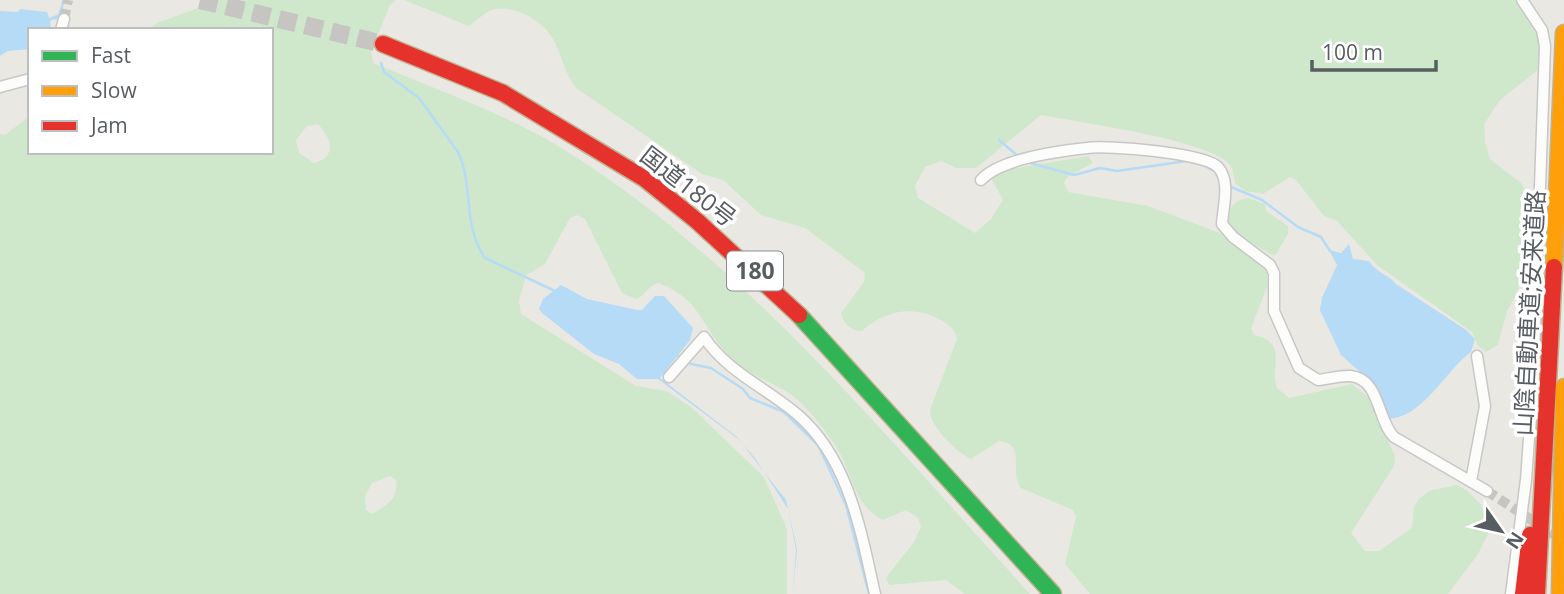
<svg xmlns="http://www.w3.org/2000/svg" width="1564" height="594" font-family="'Open Sans','Noto Sans JP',sans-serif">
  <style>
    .green { fill: #cfe8cb; fill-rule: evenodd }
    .water { fill: #b5dbf6 }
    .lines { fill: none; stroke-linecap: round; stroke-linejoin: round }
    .stream { stroke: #b5dbf6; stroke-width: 2.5 }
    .street-tunnel { stroke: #c6c5c2; stroke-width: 10; stroke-dasharray: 10 5; stroke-linecap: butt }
    .highway-tunnel { stroke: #c6c5c2; stroke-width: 18; stroke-dasharray: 18 9; stroke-linecap: butt }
    .street-casing { stroke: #c7c7c7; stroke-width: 13 }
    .fast-casing { stroke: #c1b190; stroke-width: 19 }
    .slow-casing { stroke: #c1b190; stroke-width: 19 }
    .jam-casing { stroke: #c1b190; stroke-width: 19 }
    .street { stroke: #fcfcfb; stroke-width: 10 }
    .fast { stroke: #30b455; stroke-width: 16 }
    .slow { stroke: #ff9f0a; stroke-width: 16 }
    .jam { stroke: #e5322d; stroke-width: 16 }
    .labels { text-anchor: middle; stroke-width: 7; stroke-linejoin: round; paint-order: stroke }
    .shield { fill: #fff; stroke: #8a8e91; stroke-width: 2 }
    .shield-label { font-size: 23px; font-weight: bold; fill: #585d62 }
    .street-label { font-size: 24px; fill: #585d62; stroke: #fff }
  </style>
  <rect width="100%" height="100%" fill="#eae8e2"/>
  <!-- green -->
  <g class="green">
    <path d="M 220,0 L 396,0 L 390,5 L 371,51 L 373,63 C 440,91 510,115 571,154 C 749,267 889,440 1030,594 L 965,594 L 946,580 L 890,585 L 886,580 L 888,575 L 914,542 L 921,527 L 918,518 L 906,510 L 883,520 C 852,505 852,468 833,442 C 823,428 811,412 798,400 C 780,384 753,378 734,361 C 702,331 702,298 658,283 C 648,286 645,296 636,299 L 622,293 L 585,219 L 577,215 L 570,218 L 545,264 L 526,275 L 519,301 L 521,314 L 636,386 L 666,391 L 691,407 L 764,477 L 787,529 L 787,594 L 0,594 L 0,134 L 5,135 L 30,116 L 30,152 L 271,152 L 271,30 L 148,30 L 157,23 ZM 318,124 C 331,138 338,157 314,163 L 299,153 L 296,140 L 307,126 ZM 390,476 L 396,480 C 398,500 388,504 372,514 L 366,510 L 365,496 L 372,483 Z"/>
    <path d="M 404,0 L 1515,0 C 1534,26 1544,35 1539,69 L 1500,100 L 1484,124 L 1485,142 L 1490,159 L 1521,183 L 1533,203 L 1518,291 L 1507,311 L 1498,345 L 1486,352 L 1478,346 L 1472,332 L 1377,265 L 1337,221 L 1324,216 L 1296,180 L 1290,177 L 1263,194 L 1246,191 L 1235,184 C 1234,177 1234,170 1229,164 C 1208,140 1078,122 1041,115 L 976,168 L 956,168 L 941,161 L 925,167 L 915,186 L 918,198 L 975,233 L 991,219 L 1003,200 L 991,178 L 999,171 L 1088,156 L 1093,163 L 1068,176 L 1064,182 L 1068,192 L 1148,206 L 1220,233 L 1267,271 L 1267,287 L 1251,328 L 1254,335 C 1289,342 1269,368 1277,388 L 1289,398 L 1352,384 L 1368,397 L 1395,456 L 1394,466 L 1351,533 L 1365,551 L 1379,551 L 1412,528 L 1414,507 L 1419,499 L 1429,491 L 1456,485 L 1467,490 L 1481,505 L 1489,532 L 1478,554 L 1448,594 L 1090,594 L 1065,564 L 1076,517 L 1073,510 L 1021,488 C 1008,472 1028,444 999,441 L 971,459 C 957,453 929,426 930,410 L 957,339 C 955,330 951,327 944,322 C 916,304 885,310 862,331 C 852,332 842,322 841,313 L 864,282 L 865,273 L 805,228 L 761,215 L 723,180 L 702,174 L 576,88 C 564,73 562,55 553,39 C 544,21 512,3 492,10 C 484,13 476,21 469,26 Z"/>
    <path d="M 1248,198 L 1265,204 L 1266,211 L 1288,226 L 1288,234 L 1276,254 L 1272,255 L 1229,229 C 1225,213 1231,200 1248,198 Z"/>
  </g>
  <!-- water -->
  <g class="water">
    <path d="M 20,9 L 47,12 L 49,18 L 59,14 L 61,17 L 50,21 L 51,30 L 30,30 L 30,49 L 8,51 L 0,56 L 0,11 L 18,12 Z"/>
    <path d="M 1349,244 L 1353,259 L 1369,261 C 1375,272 1388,274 1396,284 L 1466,330 L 1475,339 L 1471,352 C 1444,372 1423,418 1387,419 L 1375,385 L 1341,355 L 1320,310 L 1322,298 L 1337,265 L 1329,250 L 1341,253 Z"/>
    <path d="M 561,285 L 587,299 L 637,310 L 642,310 L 655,296 L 664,296 L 693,328 L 690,340 L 660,378 L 737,437 L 786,500 L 797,549 L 793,594 L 796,549 L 788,509 L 755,458 L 737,438 L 658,379 L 637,379 L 619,364 L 594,354 L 542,313 L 539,309 L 543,299 Z"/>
  </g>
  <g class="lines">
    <!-- stream -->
    <g class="stream">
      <path d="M 59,16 L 64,0"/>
      <path d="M 381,63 L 384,72 L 419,98 L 458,152 C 474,186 462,225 485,258 L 555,291"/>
      <path d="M 999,140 L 1018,156"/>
      <path d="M 1027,162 L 1074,175 L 1100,168 L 1117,171 L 1187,161"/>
      <path d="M 1203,165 L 1216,172"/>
      <path d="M 1229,186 L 1262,200 L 1298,227 L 1321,237 L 1330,251"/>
      <path d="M 677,355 L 691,364 L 711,368 L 743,389 L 750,398 L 784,412 L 818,445 L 846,505 L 869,594"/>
    </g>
    <!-- street-tunnel -->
    <g class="street-tunnel">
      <path d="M 64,19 L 68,0"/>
      <path d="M 1487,491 L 1564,541"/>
    </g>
    <!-- highway-tunnel -->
    <path class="highway-tunnel" d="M 200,0 L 383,44"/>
    <!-- street casing -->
    <g class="street-casing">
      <g id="street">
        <path d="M 61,30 L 64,19"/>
        <path d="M 0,87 L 30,79"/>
        <path d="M 981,180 C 1000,159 1059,151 1087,148 C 1108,145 1205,153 1218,167 C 1231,182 1223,206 1222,224 L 1233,237 L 1270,265 L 1274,273 L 1274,311 L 1299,368 L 1318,380 C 1329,379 1340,375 1351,376 C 1380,379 1377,420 1394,437 L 1487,491"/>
        <path d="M 669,377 L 704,337 C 727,372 767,388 798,415 C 849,459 861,532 875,594"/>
        <path d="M 1471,481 L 1485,406 L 1477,356"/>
        <path d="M 1511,594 L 1526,480 L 1533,383 L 1545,46 L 1542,30 L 1522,0"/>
      </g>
    </g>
    <!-- fast casing -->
    <g class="fast-casing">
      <path id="fast" d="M 799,315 L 1053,594"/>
    </g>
    <!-- slow casing -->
    <g class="slow-casing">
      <g id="slow">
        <path d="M 1554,267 L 1564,33"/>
        <path d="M 1560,594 L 1564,387"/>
      </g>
    </g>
    <!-- jam casing -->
    <g class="jam-casing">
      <g id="jam">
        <path d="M 383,44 L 503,93 L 645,179 L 697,221 L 799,315"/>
        <path d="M 1523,594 L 1530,535"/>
        <path d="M 1537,594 L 1554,267"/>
      </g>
    </g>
    <!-- street -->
    <use href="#street" class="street"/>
    <!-- fast -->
    <use href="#fast" class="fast"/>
    <!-- slow -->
    <use href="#slow" class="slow"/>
    <!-- jam -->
    <use href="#jam" class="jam"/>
  </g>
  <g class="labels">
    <!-- shield labels -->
    <rect class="shield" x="727" y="251.5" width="56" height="39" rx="5"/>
    <g class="shield-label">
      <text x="755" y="279">180</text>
    </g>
    <!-- street labels -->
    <g class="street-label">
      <text transform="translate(688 187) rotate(38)" y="8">国道180号</text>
      <text transform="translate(1530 313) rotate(-87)" y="8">山陰自動車道;安来道路</text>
    </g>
  </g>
  <!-- legend -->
  <rect x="28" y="28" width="245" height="126" fill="#ffffff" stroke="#bcbec0" stroke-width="2"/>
  <rect x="42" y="51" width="35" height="10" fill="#30b455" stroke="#bcbec0" stroke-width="2"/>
  <text x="91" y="63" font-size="21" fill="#585d62">Fast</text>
  <rect x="42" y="86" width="35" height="10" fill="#ff9f0a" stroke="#bcbec0" stroke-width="2"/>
  <text x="91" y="98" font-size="21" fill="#585d62">Slow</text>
  <rect x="42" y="121" width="35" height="10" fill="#e5322d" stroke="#bcbec0" stroke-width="2"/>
  <text x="91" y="133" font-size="21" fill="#585d62">Jam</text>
  <!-- north arrow -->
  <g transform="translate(1501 531) rotate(124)" stroke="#ffffff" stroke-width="5" paint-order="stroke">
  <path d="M0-5L12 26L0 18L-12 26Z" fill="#585d62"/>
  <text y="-10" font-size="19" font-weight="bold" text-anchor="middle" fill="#585d62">N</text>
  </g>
  <!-- scale -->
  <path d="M1312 60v10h124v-10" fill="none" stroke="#585d62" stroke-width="3.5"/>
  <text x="1322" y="60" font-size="21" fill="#585d62" stroke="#ffffff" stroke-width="5" paint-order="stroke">100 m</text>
</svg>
